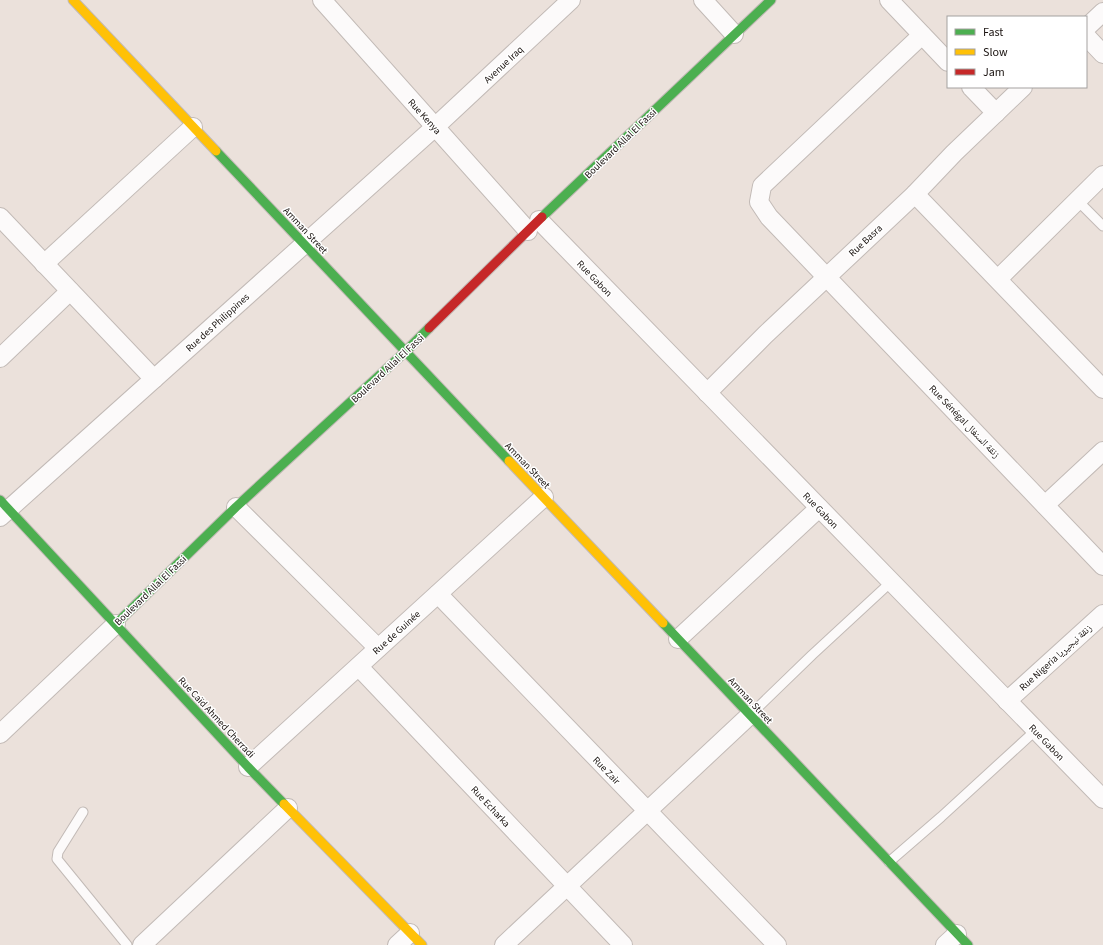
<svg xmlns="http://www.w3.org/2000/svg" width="1103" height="945" font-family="'Source Sans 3','Noto Naskh Arabic',sans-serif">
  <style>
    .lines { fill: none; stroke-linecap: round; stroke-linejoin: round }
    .lane-casing { stroke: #c2bab6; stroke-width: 11 }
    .street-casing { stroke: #c2bab6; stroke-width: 20 }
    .fast-casing { stroke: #c2bab6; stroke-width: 11 }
    .slow-casing { stroke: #c2bab6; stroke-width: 11 }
    .jam-casing { stroke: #c2bab6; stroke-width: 11 }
    .lane { stroke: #fcfafa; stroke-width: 9 }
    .street { stroke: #fcfafa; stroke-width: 18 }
    .fast { stroke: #4caf50; stroke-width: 9 }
    .slow { stroke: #ffc107; stroke-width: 9 }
    .jam { stroke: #c62828; stroke-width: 9 }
    .labels { text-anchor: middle; stroke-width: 3; stroke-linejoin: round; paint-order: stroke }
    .street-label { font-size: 10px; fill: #1b1411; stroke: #fff }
  </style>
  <rect width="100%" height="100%" fill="#ebe1db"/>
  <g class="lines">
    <!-- lane casing -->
    <g class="lane-casing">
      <g id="lane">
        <path d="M 1077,200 L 1103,226"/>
        <path d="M 750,715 L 812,655 L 891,582"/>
        <path d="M 83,812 L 58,852 L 57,859 L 127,945"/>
        <path d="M 889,862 L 941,817 L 1036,730"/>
      </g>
    </g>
    <!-- street casing -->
    <g class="street-casing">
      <g id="street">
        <path d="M 322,0 L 528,231"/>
        <path d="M 703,0 L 734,34"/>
        <path d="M 889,0 L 948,62"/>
        <path d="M 1086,28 L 1103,12"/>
        <path d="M 922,35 L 762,186 L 759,202 L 769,217 L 1103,566"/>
        <path d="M 1086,36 L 1103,54"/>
        <path d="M 971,87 L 996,113"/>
        <path d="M 915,194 L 1103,389"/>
        <path d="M 0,217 L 154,379"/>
        <path d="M 539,220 L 1103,799"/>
        <path d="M 44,264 L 193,127"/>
        <path d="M 998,279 L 1103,175"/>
        <path d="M 0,358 L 70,291"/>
        <path d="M 707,393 L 765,335 L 915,194 L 954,153 L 1023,87"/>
        <path d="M 1045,505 L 1103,451"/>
        <path d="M 236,507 L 378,648"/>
        <path d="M 0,517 L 435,127 L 571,0"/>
        <path d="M 438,594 L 777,945"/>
        <path d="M 678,639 L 819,508"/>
        <path d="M 359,667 L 623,945"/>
        <path d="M 1007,701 L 1103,614"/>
        <path d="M 0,734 L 116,624"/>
        <path d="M 248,767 L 544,497"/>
        <path d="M 142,945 L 288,808"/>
        <path d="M 397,945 L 410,933"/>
        <path d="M 504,945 L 750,715"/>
        <path d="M 945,945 L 957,934"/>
      </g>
    </g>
    <!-- fast casing -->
    <g class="fast-casing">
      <g id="fast">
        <path d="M 216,151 L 509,461"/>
        <path d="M 542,217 L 771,0"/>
        <path d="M 0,500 L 248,767 L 284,804"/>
        <path d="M 663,623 L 968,945"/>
        <path d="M 116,624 L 236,507 L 406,351 L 429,328"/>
      </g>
    </g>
    <!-- slow casing -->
    <g class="slow-casing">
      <g id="slow">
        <path d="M 73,0 L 216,151"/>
        <path d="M 509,461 L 663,623"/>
        <path d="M 284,804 L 422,945"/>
      </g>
    </g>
    <!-- jam casing -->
    <g class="jam-casing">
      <path id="jam" d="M 429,328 L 542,217"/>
    </g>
    <!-- lane -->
    <use href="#lane" class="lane"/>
    <!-- street -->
    <use href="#street" class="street"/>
    <!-- fast -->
    <use href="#fast" class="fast"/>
    <!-- slow -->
    <use href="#slow" class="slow"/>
    <!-- jam -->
    <use href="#jam" class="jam"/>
  </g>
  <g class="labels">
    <!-- street labels -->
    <g class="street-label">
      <text transform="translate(503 64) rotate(-43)" y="4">Avenue Iraq</text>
      <text transform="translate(425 116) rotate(48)" y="4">Rue Kenya</text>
      <text transform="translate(620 143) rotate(-44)" y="4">Boulevard Allal El Fassi</text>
      <text transform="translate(306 230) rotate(47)" y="4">Amman Street</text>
      <text transform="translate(865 240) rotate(-43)" y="4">Rue Basra</text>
      <text transform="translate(595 278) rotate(46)" y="4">Rue Gabon</text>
      <text transform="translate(217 322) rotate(-42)" y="4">Rue des Philippines</text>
      <text transform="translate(387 368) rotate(-43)" y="4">Boulevard Allal El Fassi</text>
      <text transform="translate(965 421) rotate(46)" y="4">Rue Sénégal زنقة السنغال</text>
      <text transform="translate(528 465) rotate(46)" y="4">Amman Street</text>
      <text transform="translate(821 510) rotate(46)" y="4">Rue Gabon</text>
      <text transform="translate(150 590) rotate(-44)" y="4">Boulevard Allal El Fassi</text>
      <text transform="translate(396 632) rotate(-42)" y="4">Rue de Guinée</text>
      <text transform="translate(1055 657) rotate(-42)" y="4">Rue Nigeria زنقة نيجيريا</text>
      <text transform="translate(751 700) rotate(47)" y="4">Amman Street</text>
      <text transform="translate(217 717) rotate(47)" y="4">Rue Caïd Ahmed Cherradi</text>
      <text transform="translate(1047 742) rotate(46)" y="4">Rue Gabon</text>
      <text transform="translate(607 770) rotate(46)" y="4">Rue Zair</text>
      <text transform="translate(491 806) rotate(47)" y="4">Rue Echarka</text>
    </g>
  </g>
  <!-- legend -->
  <rect x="947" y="16" width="140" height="72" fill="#ffffff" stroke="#a4a1a0"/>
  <rect x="955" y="29" width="20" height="6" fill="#4caf50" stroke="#a4a1a0"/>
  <text x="983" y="36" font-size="12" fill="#1b1411">Fast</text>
  <rect x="955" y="49" width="20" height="6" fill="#ffc107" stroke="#a4a1a0"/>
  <text x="983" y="56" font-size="12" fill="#1b1411">Slow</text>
  <rect x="955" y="69" width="20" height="6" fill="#c62828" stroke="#a4a1a0"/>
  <text x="983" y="76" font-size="12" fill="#1b1411">Jam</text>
</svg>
